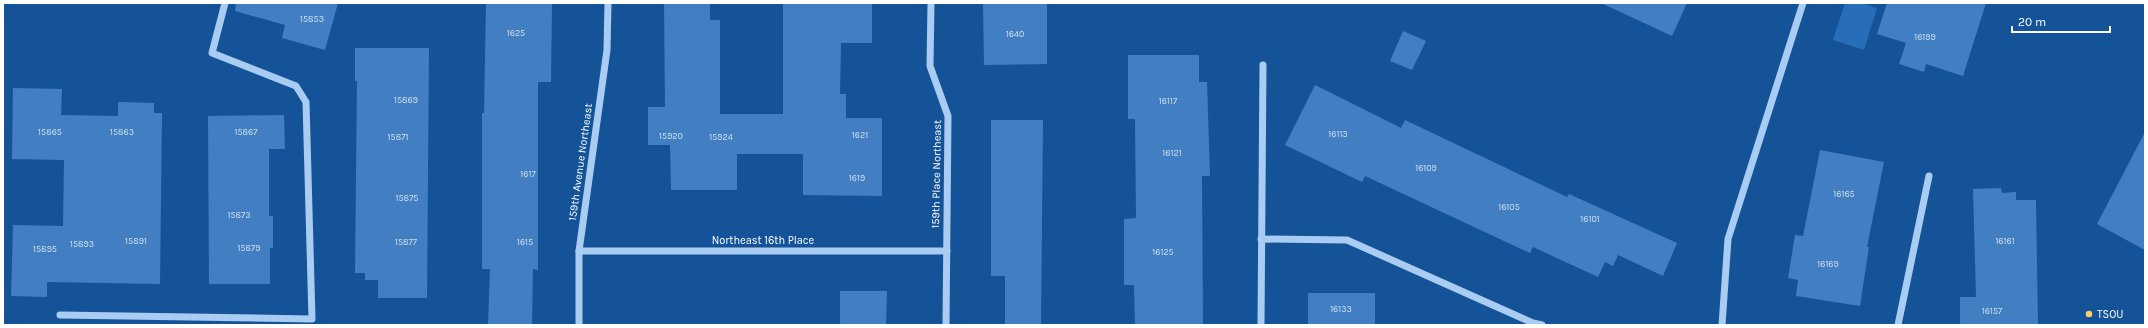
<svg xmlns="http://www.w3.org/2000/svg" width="2148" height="328" font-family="Karla,sans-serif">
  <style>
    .green { fill: #286db7 }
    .building { fill: #427fc2 }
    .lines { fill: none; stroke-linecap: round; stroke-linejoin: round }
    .minor { stroke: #a8ccf2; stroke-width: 7 }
    .poi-dot { fill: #ffcf6a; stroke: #155399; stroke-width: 1.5 }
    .labels { text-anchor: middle; stroke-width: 4; stroke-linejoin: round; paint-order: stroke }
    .number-label { font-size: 9px; fill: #d0dff0 }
    .street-label { font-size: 11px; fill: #fff; stroke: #155399 }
    .poi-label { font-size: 11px; fill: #fff; stroke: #155399; text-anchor: start }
  </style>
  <rect width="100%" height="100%" fill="#155399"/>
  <!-- green -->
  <path class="green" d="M 1845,3 L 1862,3 L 1877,8 L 1864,50 L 1833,40 Z"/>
  <!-- building -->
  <g class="building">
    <path d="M 236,3 L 338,3 L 325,50 L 282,38 L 285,25 L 235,11 Z"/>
    <path d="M 486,3 L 552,3 L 551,82 L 538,82 L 538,270 L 533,269 L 532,325 L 488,325 L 490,269 L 482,269 L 482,113 L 484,113 Z"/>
    <path d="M 664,3 L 710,3 L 710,20 L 720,20 L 720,114 L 783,114 L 783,3 L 872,3 L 872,43 L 841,43 L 840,94 L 846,94 L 846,118 L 882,118 L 882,196 L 803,195 L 803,154 L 737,154 L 737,190 L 671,190 L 670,145 L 648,145 L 648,107 L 665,107 Z"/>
    <path d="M 983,3 L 1047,3 L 1047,64 L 984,65 Z"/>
    <path d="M 1601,3 L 1687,3 L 1672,36 Z"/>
    <path d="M 1887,3 L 1986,3 L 1963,76 L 1926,64 L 1924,72 L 1899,64 L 1906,43 L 1877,34 Z"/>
    <path d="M 1403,31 L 1426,41 L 1412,70 L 1390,61 Z"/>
    <path d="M 355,48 L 429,48 L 427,298 L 378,298 L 378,280 L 365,280 L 365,273 L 355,273 L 357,81 L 355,81 Z"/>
    <path d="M 1128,55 L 1199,55 L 1199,82 L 1207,82 L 1210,176 L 1202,176 L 1203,325 L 1135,325 L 1134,285 L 1124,285 L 1124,219 L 1136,218 L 1135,119 L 1128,119 Z"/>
    <path d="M 1315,85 L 1401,128 L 1405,120 L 1567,197 L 1569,194 L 1677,243 L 1663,276 L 1618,255 L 1613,266 L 1605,262 L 1598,277 L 1533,247 L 1530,253 L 1365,176 L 1362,182 L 1285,145 Z"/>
    <path d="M 13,88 L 62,89 L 61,115 L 118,116 L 118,102 L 154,103 L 154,113 L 162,113 L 160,284 L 47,282 L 47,297 L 11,296 L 13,225 L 63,226 L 64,160 L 12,159 Z"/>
    <path d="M 284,115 L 285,149 L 269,149 L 269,216 L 273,216 L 273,248 L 270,248 L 270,284 L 209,284 L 208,116 Z"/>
    <path d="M 991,120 L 1043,120 L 1041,325 L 1005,325 L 1005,276 L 991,276 Z"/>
    <path d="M 2145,132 L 2145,250 L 2097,224 Z"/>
    <path d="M 1820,150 L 1884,162 L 1867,247 L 1869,247 L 1860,306 L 1796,296 L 1798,280 L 1788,278 L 1795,235 L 1803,236 Z"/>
    <path d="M 2001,188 L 2002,193 L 2016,192 L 2016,200 L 2036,200 L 2038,325 L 1960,325 L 1960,297 L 1976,297 L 1973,189 Z"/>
    <path d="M 840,291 L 887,291 L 886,325 L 840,325 Z"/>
    <rect x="1308" y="293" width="67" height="32"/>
  </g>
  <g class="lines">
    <!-- minor -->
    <g class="minor">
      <path d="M 931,3 L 930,66 L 948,116 L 946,325"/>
      <path d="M 1261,239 L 1347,240 L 1533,323 L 1542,325"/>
      <path d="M 579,251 L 947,251"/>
      <path d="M 60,315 L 312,319 L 306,102 L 296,86 L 212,53 L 225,3"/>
      <path d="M 579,325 L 579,251 L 607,50 L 608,3"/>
      <path d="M 1261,325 L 1263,65"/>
      <path d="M 1722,325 L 1728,239 L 1803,3"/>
      <path d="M 1898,325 L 1929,176"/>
    </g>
  </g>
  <!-- markers -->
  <circle class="poi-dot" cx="2089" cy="314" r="4"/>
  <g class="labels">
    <!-- number labels -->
    <g class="number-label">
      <text x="312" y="22">15853</text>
      <text x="516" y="36">1625</text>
      <text x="1015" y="37">1640</text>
      <text x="1925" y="40">16199</text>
      <text x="406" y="103">15869</text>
      <text x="1168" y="104">16117</text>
      <text x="50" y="135">15865</text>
      <text x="122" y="135">15863</text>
      <text x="246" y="135">15867</text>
      <text x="1338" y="137">16113</text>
      <text x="860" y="138">1621</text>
      <text x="671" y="139">15920</text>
      <text x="398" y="140">15871</text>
      <text x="721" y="140">15924</text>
      <text x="1172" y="156">16121</text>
      <text x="1426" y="171">16109</text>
      <text x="528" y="177">1617</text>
      <text x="857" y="181">1619</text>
      <text x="1844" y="197">16165</text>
      <text x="407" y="201">15875</text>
      <text x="1509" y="210">16105</text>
      <text x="239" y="218">15873</text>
      <text x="1590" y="222">16101</text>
      <text x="136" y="244">15891</text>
      <text x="2005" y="244">16161</text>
      <text x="406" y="245">15877</text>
      <text x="525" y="245">1615</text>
      <text x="82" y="247">15893</text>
      <text x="249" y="251">15879</text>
      <text x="45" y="252">15895</text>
      <text x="1163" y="255">16125</text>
      <text x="1828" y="267">16169</text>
      <text x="1341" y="312">16133</text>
      <text x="1992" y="314">16157</text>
    </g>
    <!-- street labels -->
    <g class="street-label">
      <text transform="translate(580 162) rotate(-82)" y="4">159th Avenue Northeast</text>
      <text transform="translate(936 174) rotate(-89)" y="4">159th Place Northeast</text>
      <text x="763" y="244">Northeast 16th Place</text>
    </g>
    <!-- poi labels -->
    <g class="poi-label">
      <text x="2097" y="318">TSOU</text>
    </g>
  </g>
  <!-- border -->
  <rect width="2148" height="328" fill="none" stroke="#ffffff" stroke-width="8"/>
  <!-- scale -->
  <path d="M2012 26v6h98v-6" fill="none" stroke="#ffffff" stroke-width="2"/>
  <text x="2018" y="26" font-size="12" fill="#ffffff" stroke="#155399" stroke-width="3" paint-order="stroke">20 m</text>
</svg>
